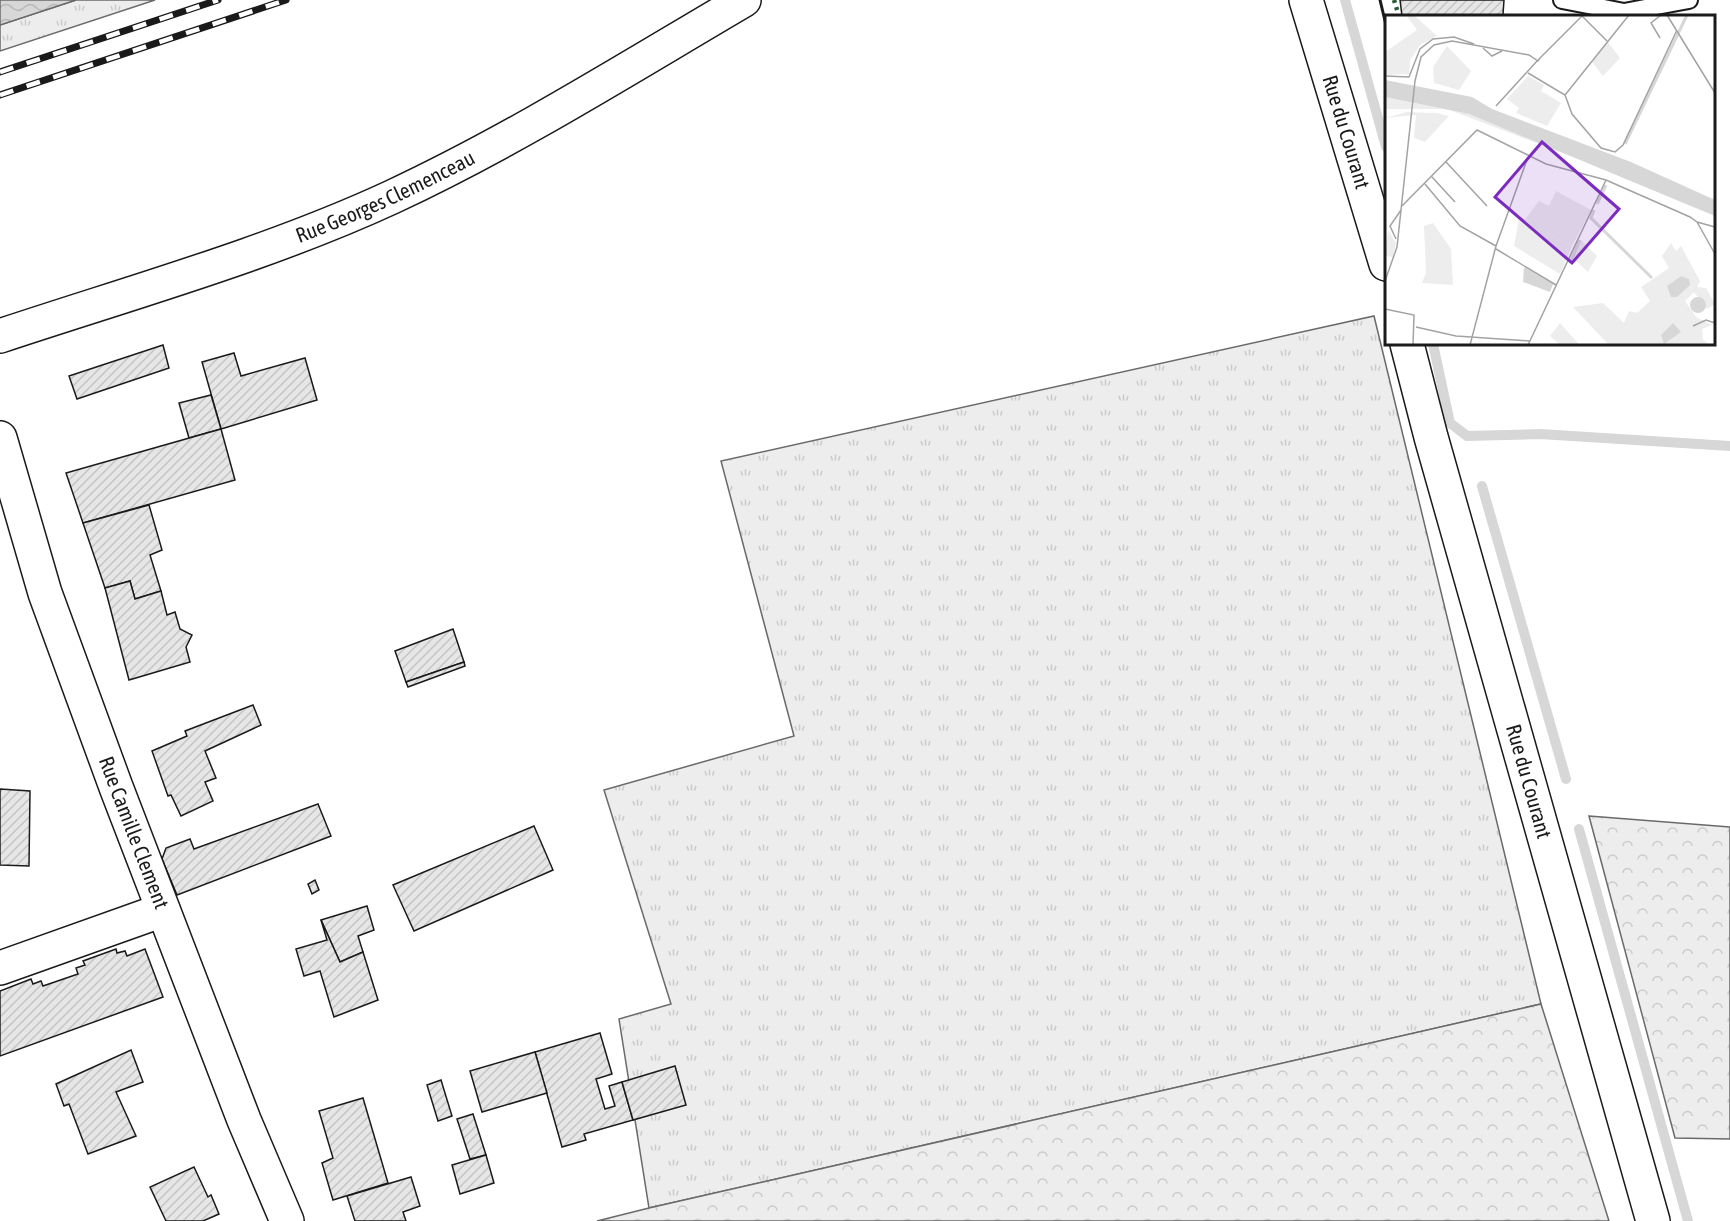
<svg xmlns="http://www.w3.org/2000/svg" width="1730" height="1221" font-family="'Asap Condensed',sans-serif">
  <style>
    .grass { fill: url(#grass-tufts); stroke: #6a6a6a; stroke-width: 1.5 }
    .forest { fill: url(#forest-crowns); stroke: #6a6a6a; stroke-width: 1.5 }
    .water { fill: url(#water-waves); stroke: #6a6a6a; stroke-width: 1.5 }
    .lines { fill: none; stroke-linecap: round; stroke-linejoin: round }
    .stream { stroke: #d7d7d7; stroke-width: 10 }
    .building { fill: url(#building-hatch); stroke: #1a1a1a; stroke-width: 1.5 }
    .service-casing { stroke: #1a1a1a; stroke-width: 20 }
    .minor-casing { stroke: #1a1a1a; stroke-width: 36 }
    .tertiary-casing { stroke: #1a1a1a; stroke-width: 36 }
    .service { stroke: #fff; stroke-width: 16 }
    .minor { stroke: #fff; stroke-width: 33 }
    .tertiary { stroke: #fff; stroke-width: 33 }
    .rail-casing { stroke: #1a1a1a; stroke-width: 7 }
    .rail { stroke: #fff; stroke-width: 4.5; stroke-dasharray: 14; stroke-linecap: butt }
    .hedge { stroke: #2b5a34; stroke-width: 4.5; stroke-dasharray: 3 4.5; stroke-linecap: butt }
    .wall { stroke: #1a1a1a; stroke-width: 3 }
    .labels { text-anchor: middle; stroke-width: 4.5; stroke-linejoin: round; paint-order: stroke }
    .street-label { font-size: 21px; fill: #1a1a1a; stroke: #fff }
    .inset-river { fill: none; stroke: #d7d7d7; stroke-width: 3 }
    .inset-road { fill: none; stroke: #a3a3a3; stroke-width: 1.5 }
    .view { fill: #7b2cbf; fill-opacity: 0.15; stroke: #7b2cbf; stroke-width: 3 }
    .inset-edge { fill: none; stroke: #1a1a1a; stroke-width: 3 }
  </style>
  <defs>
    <pattern id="grass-tufts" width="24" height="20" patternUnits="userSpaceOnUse" patternTransform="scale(1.5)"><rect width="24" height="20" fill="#ededed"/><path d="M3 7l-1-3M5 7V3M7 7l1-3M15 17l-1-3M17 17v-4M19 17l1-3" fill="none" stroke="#cbcbcb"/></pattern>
    <pattern id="forest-crowns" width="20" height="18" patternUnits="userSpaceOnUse" patternTransform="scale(1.5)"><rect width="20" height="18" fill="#ededed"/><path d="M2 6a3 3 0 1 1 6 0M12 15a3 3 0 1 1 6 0" fill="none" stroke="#cbcbcb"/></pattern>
    <pattern id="water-waves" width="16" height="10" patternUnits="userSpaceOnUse" patternTransform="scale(1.5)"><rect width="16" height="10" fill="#d7d7d7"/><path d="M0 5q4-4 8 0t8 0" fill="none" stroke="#b8b8b8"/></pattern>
    <pattern id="building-hatch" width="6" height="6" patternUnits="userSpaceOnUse" patternTransform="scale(1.5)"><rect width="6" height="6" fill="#e6e6e6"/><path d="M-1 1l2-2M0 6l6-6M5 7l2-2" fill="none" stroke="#c5c5c5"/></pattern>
  </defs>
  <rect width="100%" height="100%" fill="#fff"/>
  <!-- grass -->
  <g class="grass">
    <path d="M 76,0 L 155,0 L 0,51 L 0,25 Z"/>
    <path d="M 1374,316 L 1541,1004 L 649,1208 L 619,1019 L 671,1004 L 604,790 L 794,736 L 721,461 Z"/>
  </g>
  <!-- forest -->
  <g class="forest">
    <path d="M 1589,816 L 1730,827 L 1730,1139 L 1675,1138 Z"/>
    <path d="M 1541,1004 L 1609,1221 L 597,1221 L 649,1208 Z"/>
  </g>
  <!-- water -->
  <path class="water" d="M 0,0 L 76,0 L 0,25 Z"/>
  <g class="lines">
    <!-- stream -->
    <g class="stream">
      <path d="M 1345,0 L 1386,147"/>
      <path d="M 1433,344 L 1450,423 L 1467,436 L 1540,434 L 1730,446"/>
      <path d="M 1482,486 L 1566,779"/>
      <path d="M 1579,829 L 1688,1221"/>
    </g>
  </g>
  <!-- building -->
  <g class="building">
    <path d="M 1400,0 L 1504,0 L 1503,14 L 1502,16 L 1402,16 Z"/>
    <path d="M 163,345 L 169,368 L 77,399 L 69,376 Z"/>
    <path d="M 234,353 L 241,376 L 305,358 L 317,400 L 221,429 L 202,362 Z"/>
    <path d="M 211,395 L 221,429 L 189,438 L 179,403 Z"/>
    <path d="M 221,429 L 235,480 L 83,523 L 66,473 Z"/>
    <path d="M 149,505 L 162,550 L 150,555 L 161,591 L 135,599 L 130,581 L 105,588 L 83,523 Z"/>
    <path d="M 130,581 L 135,599 L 161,591 L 167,615 L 175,612 L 180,629 L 192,635 L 186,647 L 190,662 L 129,680 L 105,588 Z"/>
    <path d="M 453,629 L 464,662 L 406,682 L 395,651 Z"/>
    <path d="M 464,662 L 465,666 L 408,687 L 406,682 Z"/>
    <path d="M 253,705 L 261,725 L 205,751 L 216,778 L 205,782 L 213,801 L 181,816 L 171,795 L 168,796 L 152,751 L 187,736 L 185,731 Z"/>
    <path d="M 0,789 L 30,791 L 29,866 L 0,865 Z"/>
    <path d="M 318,804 L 331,836 L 177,895 L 162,859 L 166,848 L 190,839 L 194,849 Z"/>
    <path d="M 534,826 L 553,870 L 414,931 L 393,885 Z"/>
    <path d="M 315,880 L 319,890 L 312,894 L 308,884 Z"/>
    <path d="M 367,906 L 374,930 L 358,936 L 363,952 L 340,962 L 321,920 Z"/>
    <path d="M 321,920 L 340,962 L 363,952 L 378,1000 L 334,1017 L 320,971 L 304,976 L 296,949 L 327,940 Z"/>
    <path d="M 116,949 L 117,953 L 125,951 L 127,956 L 145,949 L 163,997 L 0,1056 L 0,991 L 31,979 L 33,984 L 41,981 L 43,986 L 78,974 L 76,968 L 85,965 L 83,961 Z"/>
    <path d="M 600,1033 L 612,1074 L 596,1079 L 605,1109 L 615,1106 L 609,1086 L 622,1082 L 633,1120 L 584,1134 L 586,1140 L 562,1147 L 535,1052 Z"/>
    <path d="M 131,1050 L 143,1082 L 116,1092 L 136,1136 L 88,1154 L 69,1104 L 64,1106 L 56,1084 Z"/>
    <path d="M 535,1052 L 547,1093 L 482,1112 L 470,1071 Z"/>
    <path d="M 675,1066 L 686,1105 L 633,1120 L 622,1082 Z"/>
    <path d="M 441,1080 L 452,1116 L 438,1121 L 427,1085 Z"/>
    <path d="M 363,1098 L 388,1183 L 333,1200 L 322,1163 L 333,1158 L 319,1111 Z"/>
    <path d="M 473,1114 L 486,1155 L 470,1159 L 457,1119 Z"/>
    <path d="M 486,1155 L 494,1183 L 460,1194 L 452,1165 Z"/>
    <path d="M 194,1167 L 208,1197 L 211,1195 L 219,1214 L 203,1221 L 166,1221 L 150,1187 Z"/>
    <path d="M 411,1177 L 420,1206 L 403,1212 L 406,1221 L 355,1221 L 347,1196 Z"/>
  </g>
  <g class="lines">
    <!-- service casing -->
    <g class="service-casing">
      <path id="service" d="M 1562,0 L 1624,12 L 1689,0"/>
    </g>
    <!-- minor casing -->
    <g class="minor-casing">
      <g id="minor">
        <path id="s1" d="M 1306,0 L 1386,264"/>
        <path id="s2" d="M 1407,344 L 1431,437 L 1653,1221"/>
        <path id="s3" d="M 0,438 L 45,593 L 116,787 L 244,1120 L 287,1221"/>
        <path d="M 0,968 L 163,910"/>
      </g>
    </g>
    <!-- tertiary casing -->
    <g class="tertiary-casing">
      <g id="tertiary">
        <path id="s4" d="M 0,336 C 129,293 269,254 392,197 C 514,140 628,68 744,0"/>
      </g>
    </g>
    <!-- service -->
    <use href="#service" class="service"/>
    <!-- minor -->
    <use href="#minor" class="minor"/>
    <!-- tertiary -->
    <use href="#tertiary" class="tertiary"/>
    <!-- rail casing -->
    <g class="rail-casing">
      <g id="rail">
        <path d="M 0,72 L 218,0"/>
        <path d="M 0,95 L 286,0"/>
      </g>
    </g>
    <!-- rail -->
    <use href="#rail" class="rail"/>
    <!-- hedge -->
    <path class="hedge" d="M 1394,0 L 1399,16"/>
    <!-- wall -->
    <path class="wall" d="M 1380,0 L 1386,25"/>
  </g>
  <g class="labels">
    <!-- street labels -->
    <g class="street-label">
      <text dy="7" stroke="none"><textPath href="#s1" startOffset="138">Rue du Courant</textPath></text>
      <text dy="7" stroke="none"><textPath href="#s4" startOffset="410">Rue Georges Clemenceau</textPath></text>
      <text dy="7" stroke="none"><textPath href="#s2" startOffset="454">Rue du Courant</textPath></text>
      <text dy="7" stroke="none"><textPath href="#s3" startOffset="417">Rue Camille Clement</textPath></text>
    </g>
  </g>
  <!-- overview -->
  <g transform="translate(1385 15)">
    <rect width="330" height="330" fill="#fff"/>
    <path d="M 223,27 L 235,43 L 218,61 L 207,47 ZM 143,61 L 159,70 L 156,76 L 176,88 L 162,111 L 131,98 L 134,93 L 122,84 ZM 0,82 L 84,99 L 194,144 L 62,94 L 0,94 ZM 22,97 L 52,98 L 64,101 L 40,127 L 29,123 L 31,100 L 0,103 ZM 171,176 L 206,195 L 187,231 L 139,206 L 154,186 L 164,191 ZM 48,208 L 66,234 L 68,270 L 37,268 L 41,258 L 39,211 Z" fill="#ededed"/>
    <path d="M 21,0 L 29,0 L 52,21 L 35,30 L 25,46 L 24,59 L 0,60 L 0,37 L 32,15 ZM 62,31 L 86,56 L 74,75 L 49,68 L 48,52 ZM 134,203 L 187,231 L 175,259 L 129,231 ZM 3,215 L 11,228 L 8,242 L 0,241 ZM 196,225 L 212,241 L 203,257 L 188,243 ZM 286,228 L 291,236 L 296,231 L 315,266 L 312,272 L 321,273 L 330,289 L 322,294 L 309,277 L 300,286 L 311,302 L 327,310 L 317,314 L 318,325 L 326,330 L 224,330 L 188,292 L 218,288 L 239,308 L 244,296 L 252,298 L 265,286 L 256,272 L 284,253 L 277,241 ZM 296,261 L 305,267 L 288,282 L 287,268 ZM 175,308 L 192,327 L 195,330 L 175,330 L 165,321 Z" fill="#ededed" fill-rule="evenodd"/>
    <path d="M 0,65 L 87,82 L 107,94 L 246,147 L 330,185 L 330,201 L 84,99 L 0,82 ZM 139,252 L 168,269 L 165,277 L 138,267 ZM 296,261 L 304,264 L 305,270 L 292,282 L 286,282 L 282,271 ZM305 290a8 8 0 1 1 16 0a8 8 0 1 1-16 0ZM 288,308 L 296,317 L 279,329 L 276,320 Z" fill="#d7d7d7"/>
    <path class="inset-river" d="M 240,129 L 302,0M 212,189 L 221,170M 209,195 L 206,203 L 267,263M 185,248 L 195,225"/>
    <path class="inset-road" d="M 282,0 L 330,78M 197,1 L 222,26M 275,23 L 266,8 L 276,0M 98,33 L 107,41 L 117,36M 155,43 L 198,0M 143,58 L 180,80 L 187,99 L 216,133 L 230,137 L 238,130 L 292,15M 0,61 L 24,62 L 35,34 L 48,24 L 69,22 L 89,29M 180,80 L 244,0M 111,91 L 152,46M 61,147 L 102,191M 47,162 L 70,187M 40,169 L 75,211 L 111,231M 17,191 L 92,115 L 161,149 L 221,165 L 305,202 L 312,207 L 330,239M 312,207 L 330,212M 11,224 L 5,211 L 16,195M 111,234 L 171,270M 0,266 L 12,232 L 30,66 L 36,42 L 49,30 L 67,26 L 144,40 L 153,46 L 155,43M 0,294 L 29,300 L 28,330M 308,311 L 321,305 L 330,308M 31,312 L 71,321 L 145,326M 85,330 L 111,231 L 143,142M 143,330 L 221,165"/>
    <path class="view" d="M 157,127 L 234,194 L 187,248 L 110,182 Z"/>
    <rect width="330" height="330" class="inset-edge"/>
  </g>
</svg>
